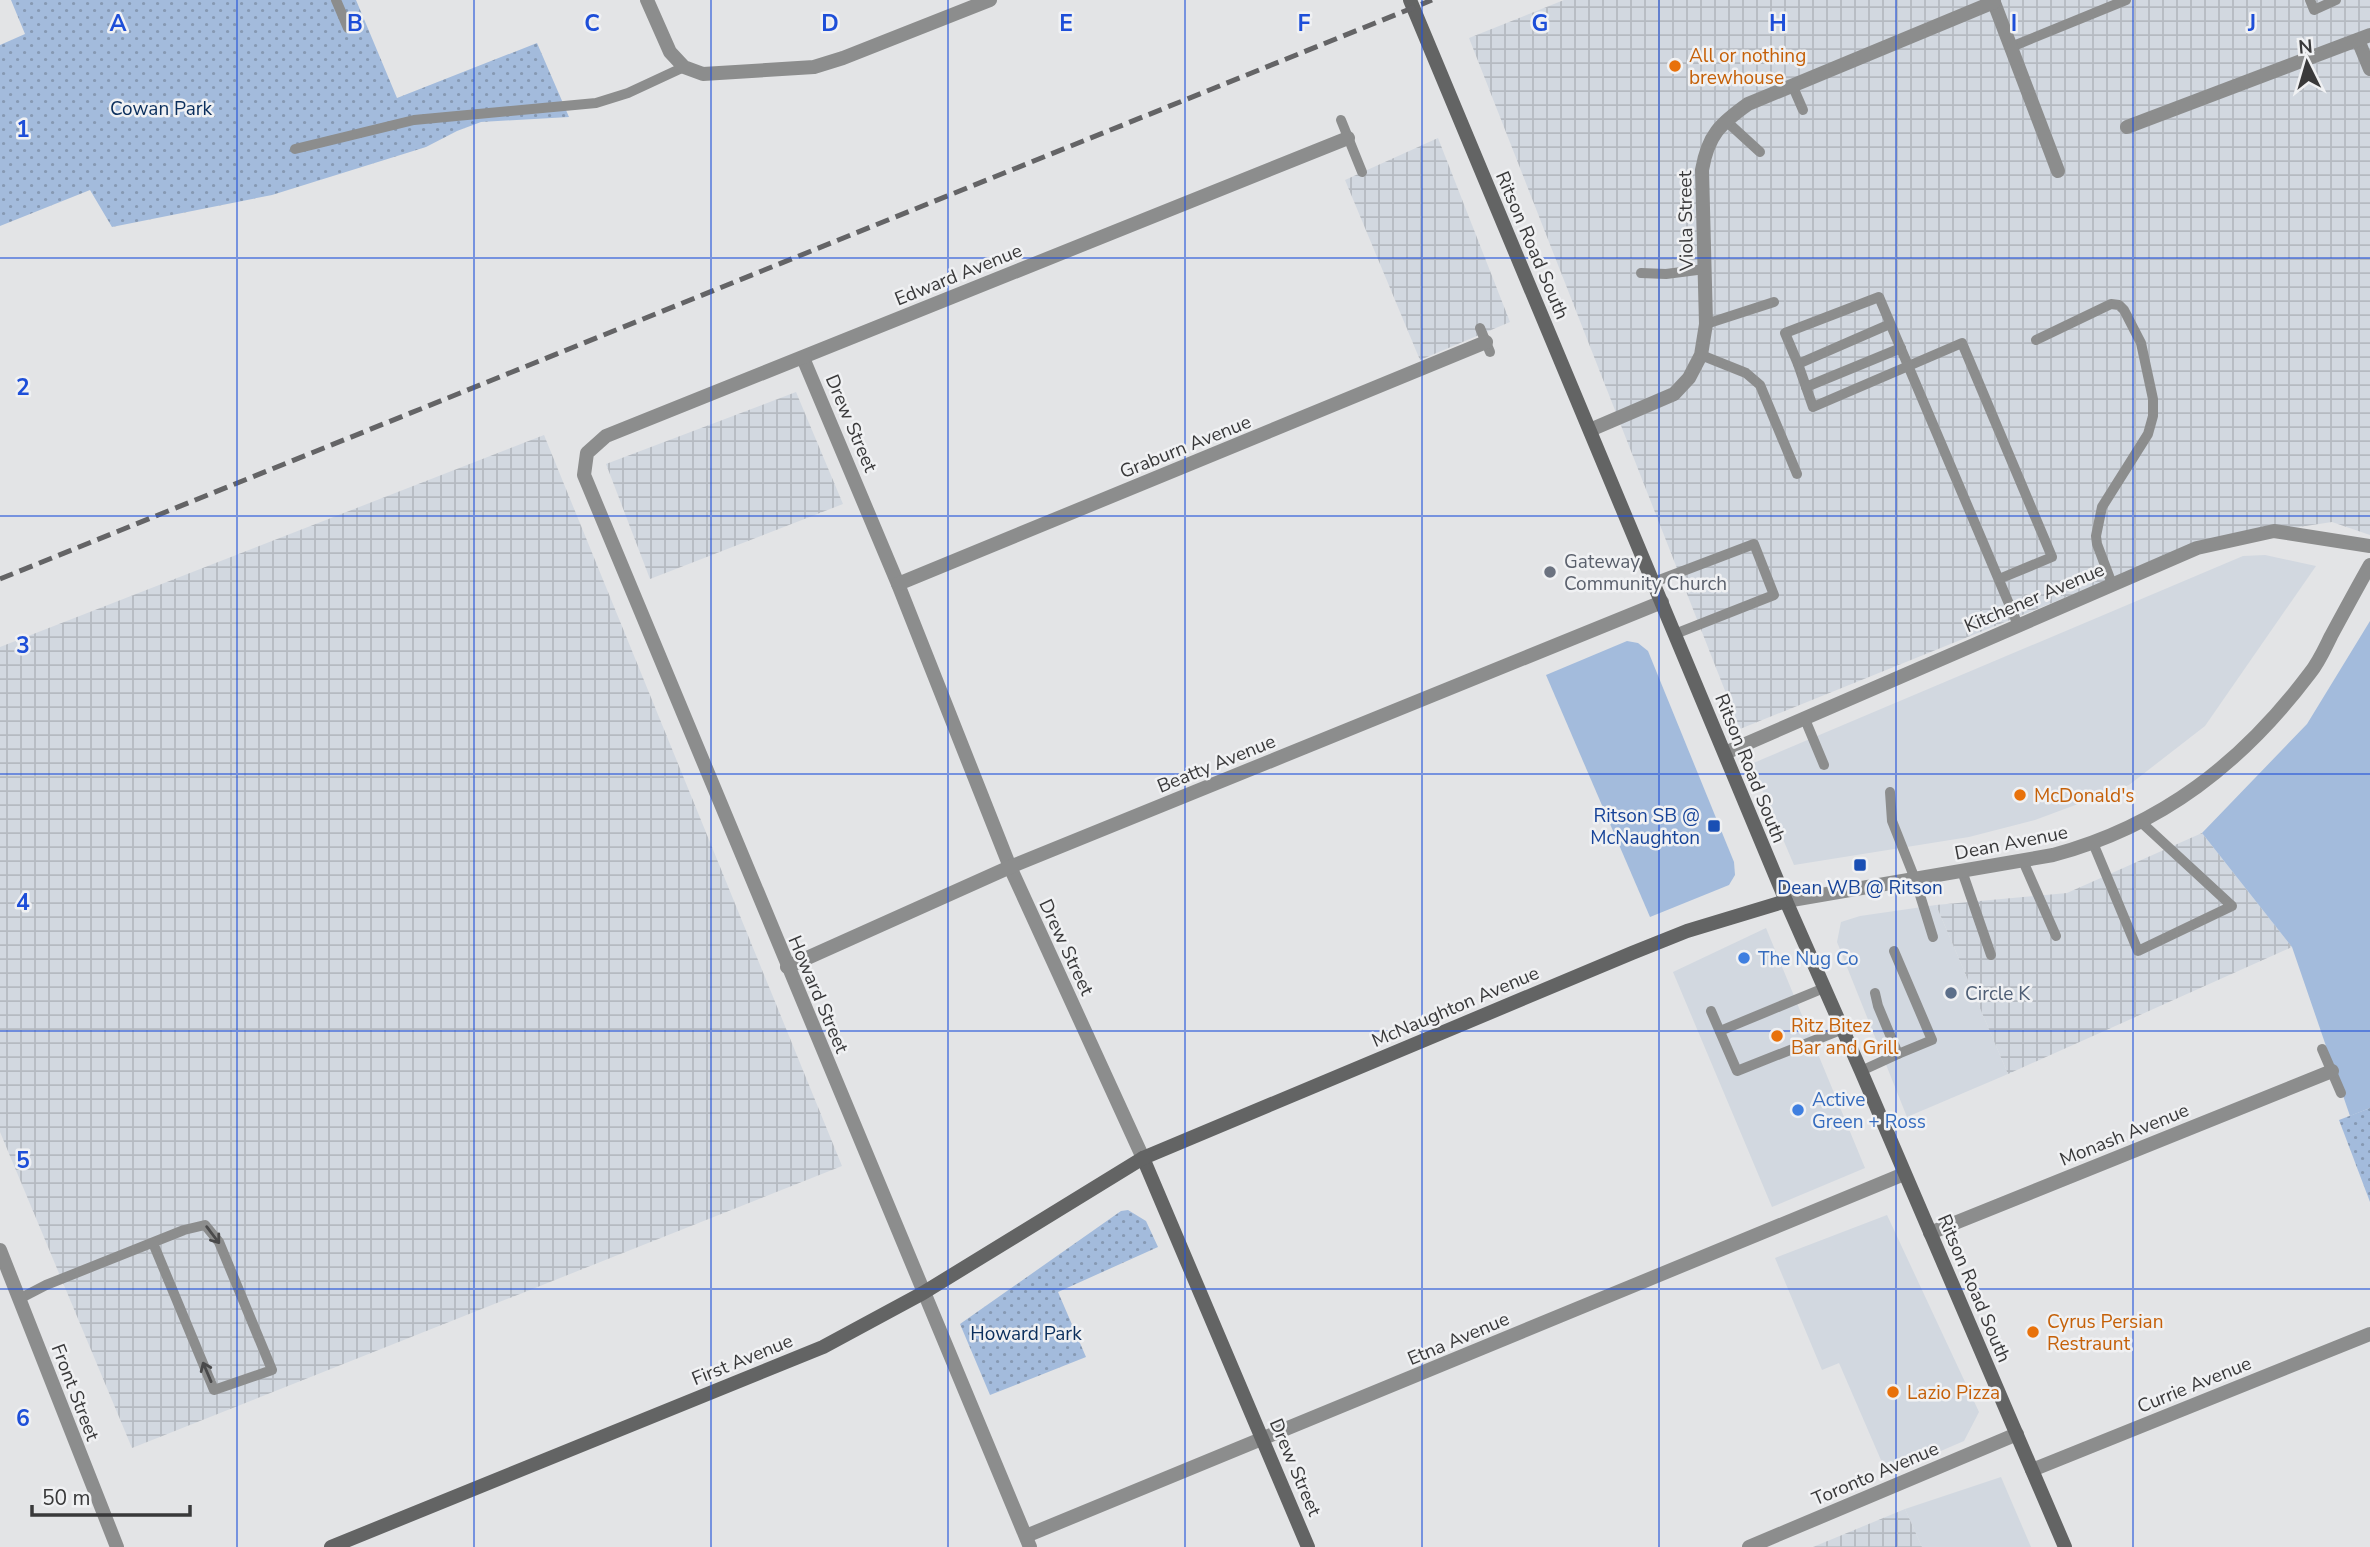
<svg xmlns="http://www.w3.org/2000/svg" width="2370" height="1547" font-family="'Nunito Sans',sans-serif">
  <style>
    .built { fill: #d2d8e0 }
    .industrial { fill: url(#industrial-grid) }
    .grass { fill: #a3bbdc }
    .park { fill: url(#park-dots) }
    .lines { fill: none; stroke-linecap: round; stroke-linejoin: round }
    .lane { stroke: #8c8d8d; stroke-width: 10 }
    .street { stroke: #8c8d8d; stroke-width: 14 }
    .secondary { stroke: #636464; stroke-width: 14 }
    .rail { stroke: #646466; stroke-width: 5; stroke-dasharray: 14 7; stroke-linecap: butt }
    .oneway { stroke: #4a4a4b }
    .grid { fill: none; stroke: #1d4ed8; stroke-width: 2; stroke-opacity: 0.55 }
    .food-dot { fill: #e8710a; stroke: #f0f1f3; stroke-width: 2.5 }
    .worship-dot { fill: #6b7280; stroke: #f0f1f3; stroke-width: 2.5 }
    .transit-dot { fill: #1a4fb4; stroke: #f0f1f3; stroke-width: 2.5 }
    .shop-dot { fill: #3f7fe0; stroke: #f0f1f3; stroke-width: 2.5 }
    .service-dot { fill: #5c6f8a; stroke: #f0f1f3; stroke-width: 2.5 }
    .labels { text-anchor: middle; stroke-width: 5; stroke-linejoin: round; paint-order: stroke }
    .food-label { font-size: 19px; fill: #c56008; stroke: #f0f1f3; text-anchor: start }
    .park-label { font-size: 19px; fill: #0a2e5c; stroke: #f0f1f3 }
    .street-label { font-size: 19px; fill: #39393a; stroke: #f0f1f3 }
    .worship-label { font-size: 19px; fill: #5b616d; stroke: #f0f1f3; text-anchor: start }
    .transit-label { font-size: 19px; fill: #164399; stroke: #f0f1f3; text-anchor: end }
    .shop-label { font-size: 19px; fill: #366cbe; stroke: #f0f1f3; text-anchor: start }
    .service-label { font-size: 19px; fill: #4e5e75; stroke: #f0f1f3; text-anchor: start }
    .grid-label { font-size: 23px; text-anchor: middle; font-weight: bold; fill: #1d4ed8; stroke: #f0f1f3; stroke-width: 5; stroke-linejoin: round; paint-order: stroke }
  </style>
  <defs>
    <pattern id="industrial-grid" width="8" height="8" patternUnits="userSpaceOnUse" patternTransform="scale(1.75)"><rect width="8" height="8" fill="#d2d8e0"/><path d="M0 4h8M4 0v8" fill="none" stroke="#b5bac1"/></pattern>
    <pattern id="park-dots" width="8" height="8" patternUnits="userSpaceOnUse" patternTransform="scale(1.75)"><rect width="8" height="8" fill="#a3bbdc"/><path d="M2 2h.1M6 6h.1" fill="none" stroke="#8699b3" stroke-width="1.8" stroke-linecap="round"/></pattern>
  </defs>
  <rect width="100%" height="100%" fill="#e3e4e6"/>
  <!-- built -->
  <g class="built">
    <path d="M 2265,555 L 2316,566 L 2205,726 L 2129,785 L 2035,820 L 1969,837 L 1794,865 L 1751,764 L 2243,556 Z"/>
    <path d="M 1936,905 L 2008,1074 L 1907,1117 L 1837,942 L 1841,922 L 1860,916 Z"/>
    <path d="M 1766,928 L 1865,1168 L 1772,1207 L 1673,972 Z"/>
    <path d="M 1887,1215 L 1979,1412 L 1964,1441 L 1887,1474 L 1839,1363 L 1822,1370 L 1775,1258 Z"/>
    <path d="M 2001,1477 L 2031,1547 L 1922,1547 L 1905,1509 Z"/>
  </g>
  <!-- industrial -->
  <g class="industrial">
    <path d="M 1564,0 L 2370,0 L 2370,535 L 2332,522 L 2205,541 L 1740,729 L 1469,38 Z"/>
    <path d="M 1438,138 L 1510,322 L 1420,360 L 1345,180 Z"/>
    <path d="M 796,392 L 843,504 L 650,579 L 606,464 Z"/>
    <path d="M 544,435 L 842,1166 L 132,1448 L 0,1132 L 0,647 Z"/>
    <path d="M 2202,833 L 2292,947 L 2008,1074 L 1936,905 L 2067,893 Z"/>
    <path d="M 1905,1509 L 1922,1547 L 1813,1547 Z"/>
  </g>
  <!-- grass -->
  <g class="grass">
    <path d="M 2370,621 L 2370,1108 L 2350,1116 L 2292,947 L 2202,833 L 2307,724 Z"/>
    <path d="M 1627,641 L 1638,643 L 1648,651 L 1734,862 L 1735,875 L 1729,885 L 1650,917 L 1546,675 Z"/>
  </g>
  <!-- park -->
  <g class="park">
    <path d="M 11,0 L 356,0 L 397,98 L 537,43 L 569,117 L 481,122 L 457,131 L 426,147 L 272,195 L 112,227 L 90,190 L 0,226 L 0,45 L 25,34 Z"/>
    <path d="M 2370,1108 L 2370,1202 L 2339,1120 Z"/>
    <path d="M 1128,1210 L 1146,1221 L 1158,1247 L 1058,1292 L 1086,1357 L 990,1395 L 960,1324 L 1121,1211 Z"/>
  </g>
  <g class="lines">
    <!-- lane -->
    <g class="lane">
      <path d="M 336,0 L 348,28"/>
      <path d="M 2310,0 L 2314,10 L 2336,0"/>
      <path d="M 2011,47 L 2126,0"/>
      <path d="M 1793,87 L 1803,110"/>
      <path d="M 1341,120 L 1362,172"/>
      <path d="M 1725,120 L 1760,152"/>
      <path d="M 295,149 L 414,120 L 596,103 L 628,93 L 684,67"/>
      <path d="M 1641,273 L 1666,274 L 1705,269"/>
      <path d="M 1706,324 L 1774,302"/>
      <path d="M 1890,324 L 1798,364 L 1785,333 L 1879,297 L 2018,625"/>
      <path d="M 1480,328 L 1490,352"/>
      <path d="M 2036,340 L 2111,304 L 2119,305 L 2124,310 L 2141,343 L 2153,399 L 2153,416 L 2148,434 L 2102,507 L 2096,536 L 2097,544 L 2112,584"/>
      <path d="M 1701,355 L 1746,373 L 1760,385 L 1797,474"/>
      <path d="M 1798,364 L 1813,407 L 1962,343 L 2052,557 L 1999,579"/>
      <path d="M 1806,387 L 1901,348"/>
      <path d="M 1654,582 L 1754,544 L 1774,595 L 1675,634"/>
      <path d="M 1804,717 L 1824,765"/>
      <path d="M 1890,792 L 1892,821 L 1915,879 L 1933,937"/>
      <path d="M 2093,843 L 2138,951 L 2232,906 L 2142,823"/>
      <path d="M 2023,861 L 2056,936"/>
      <path d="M 1962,871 L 1991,955"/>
      <path d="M 1875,993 L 1878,1006 L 1898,1054 L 1932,1040 L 1894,951"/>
      <path d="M 1711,1011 L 1737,1071 L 1843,1029"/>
      <path d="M 1720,1031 L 1824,988"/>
      <path d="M 2322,1049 L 2341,1093"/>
      <path d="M 1861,1071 L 1898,1054"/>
      <path d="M 19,1299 L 46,1285 L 184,1230 L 205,1225 L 219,1242 L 272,1370 L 214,1390 L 153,1243"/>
    </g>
    <!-- street -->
    <g class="street">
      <path d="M 647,0 L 670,52 L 684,67 L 703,74 L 814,67 L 843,58 L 990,0"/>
      <path d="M 1993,0 L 2058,171"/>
      <path d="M 2358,40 L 2370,69"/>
      <path d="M 2127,127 L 2370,35"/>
      <path d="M 803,358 L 898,584 L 1010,867 L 1143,1158"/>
      <path d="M 1590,430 L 1674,394 L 1689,378 L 1701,355 L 1706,324 L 1702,170 C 1708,135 1720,124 1748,104 L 1994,2"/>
      <path d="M 898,584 L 1486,342"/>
      <path d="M 1725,753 L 2197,548 L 2274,531 L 2370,546"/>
      <path d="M 1786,901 L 2053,855 C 2162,826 2243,762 2310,673 C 2319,662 2325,648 2331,636 C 2344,612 2357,588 2370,565"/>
      <path d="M 787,967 L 1010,867 L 1662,602"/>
      <path d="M 1930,1233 L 2332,1071"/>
      <path d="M 0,1250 L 117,1547"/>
      <path d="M 2032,1470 L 2370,1334"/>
      <path d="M 1026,1536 L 1904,1174"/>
      <path d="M 1030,1547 L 584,475 L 587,453 L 606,436 L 1348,138"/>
      <path d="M 1749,1547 L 2017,1434"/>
    </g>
    <!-- secondary -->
    <g class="secondary">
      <path d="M 1410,0 L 1786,901 L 1861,1071 L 2065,1547"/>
      <path d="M 1143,1158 L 1308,1547"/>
      <path d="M 331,1547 L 823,1347 L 923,1293 L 1143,1158 L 1632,953 L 1687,931 L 1786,901"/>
    </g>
    <!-- rail -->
    <path class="rail" d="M 0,579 L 1432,0"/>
  </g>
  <!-- one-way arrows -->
  <defs><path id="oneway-shaft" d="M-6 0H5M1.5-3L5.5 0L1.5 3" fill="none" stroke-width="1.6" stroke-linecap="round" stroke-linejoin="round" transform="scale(1.75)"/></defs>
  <g class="oneway">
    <use href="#oneway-shaft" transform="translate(213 1235) rotate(53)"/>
    <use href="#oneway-shaft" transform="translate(207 1372) rotate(-113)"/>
  </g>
  <!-- grid -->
  <path class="grid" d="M 237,0 L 237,1547M 474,0 L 474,1547M 711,0 L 711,1547M 948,0 L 948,1547M 1185,0 L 1185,1547M 1422,0 L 1422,1547M 1659,0 L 1659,1547M 1896,0 L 1896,1547M 2133,0 L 2133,1547M 0,258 L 2370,258M 0,516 L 2370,516M 0,774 L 2370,774M 0,1031 L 2370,1031M 0,1289 L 2370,1289"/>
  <!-- markers -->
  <g class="food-dot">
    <circle cx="1675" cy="66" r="7"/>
    <circle cx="2020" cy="795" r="7"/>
    <circle cx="1777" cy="1036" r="7"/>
    <circle cx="2033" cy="1332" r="7"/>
    <circle cx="1893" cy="1392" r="7"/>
  </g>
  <circle class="worship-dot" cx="1550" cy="572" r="7"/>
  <g class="transit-dot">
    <rect x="1707" y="819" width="14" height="14" rx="3.5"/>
    <rect x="1853" y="858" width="14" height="14" rx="3.5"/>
  </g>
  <g class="shop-dot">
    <circle cx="1744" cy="958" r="7"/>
    <circle cx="1798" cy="1110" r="7"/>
  </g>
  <circle class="service-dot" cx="1951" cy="993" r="7"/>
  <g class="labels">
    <!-- food labels -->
    <g class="food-label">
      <text x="1689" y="62">All or nothing<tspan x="1689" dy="22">brewhouse</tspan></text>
      <text x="2034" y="802">McDonald's</text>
      <text x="1791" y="1032">Ritz Bitez<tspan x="1791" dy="22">Bar and Grill</tspan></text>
      <text x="2047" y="1328">Cyrus Persian<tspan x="2047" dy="22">Restraunt</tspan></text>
      <text x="1907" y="1399">Lazio Pizza</text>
    </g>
    <!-- park labels -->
    <g class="park-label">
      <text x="161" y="115">Cowan Park</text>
      <text x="1026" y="1340">Howard Park</text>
    </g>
    <!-- street labels -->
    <g class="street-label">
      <text transform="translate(1685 221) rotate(-91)" y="7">Viola Street</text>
      <text transform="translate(1533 245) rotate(67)" y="7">Ritson Road South</text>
      <text transform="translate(958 274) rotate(-22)" y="7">Edward Avenue</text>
      <text transform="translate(852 423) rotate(67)" y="7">Drew Street</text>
      <text transform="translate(1185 446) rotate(-22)" y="7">Graburn Avenue</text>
      <text transform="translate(2034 597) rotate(-23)" y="7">Kitchener Avenue</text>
      <text transform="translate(1216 763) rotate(-22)" y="7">Beatty Avenue</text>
      <text transform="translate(1751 768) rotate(68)" y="7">Ritson Road South</text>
      <text transform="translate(2011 842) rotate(-11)" y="7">Dean Avenue</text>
      <text transform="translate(1067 947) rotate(65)" y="7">Drew Street</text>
      <text transform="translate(819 994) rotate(67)" y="7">Howard Street</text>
      <text transform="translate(1455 1006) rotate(-23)" y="7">McNaughton Avenue</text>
      <text transform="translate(2124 1134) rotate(-22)" y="7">Monash Avenue</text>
      <text transform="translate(1975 1288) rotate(67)" y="7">Ritson Road South</text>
      <text transform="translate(1458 1338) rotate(-23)" y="7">Etna Avenue</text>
      <text transform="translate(742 1359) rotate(-22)" y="7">First Avenue</text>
      <text transform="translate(2194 1384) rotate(-22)" y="7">Currie Avenue</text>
      <text transform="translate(76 1392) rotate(69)" y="7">Front Street</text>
      <text transform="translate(1296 1467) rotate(67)" y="7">Drew Street</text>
      <text transform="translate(1875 1473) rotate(-23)" y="7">Toronto Avenue</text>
    </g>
    <!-- worship labels -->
    <g class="worship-label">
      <text x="1564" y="568">Gateway<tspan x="1564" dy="22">Community Church</tspan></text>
    </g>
    <!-- transit labels -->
    <g class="transit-label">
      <text x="1700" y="822">Ritson SB @<tspan x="1700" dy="22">McNaughton</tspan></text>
      <text x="1860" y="894" text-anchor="middle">Dean WB @ Ritson</text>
    </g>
    <!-- shop labels -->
    <g class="shop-label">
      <text x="1758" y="965">The Nug Co</text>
      <text x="1812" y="1106">Active<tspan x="1812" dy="22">Green + Ross</tspan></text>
    </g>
    <!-- service labels -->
    <g class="service-label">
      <text x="1965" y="1000">Circle K</text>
    </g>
  </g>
  <g class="grid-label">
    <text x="118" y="31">A</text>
    <text x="355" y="31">B</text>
    <text x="592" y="31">C</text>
    <text x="830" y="31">D</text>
    <text x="1066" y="31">E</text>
    <text x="1304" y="31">F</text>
    <text x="1540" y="31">G</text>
    <text x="1778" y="31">H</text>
    <text x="2014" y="31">I</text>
    <text x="2252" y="31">J</text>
    <text x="23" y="137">1</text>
    <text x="23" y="395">2</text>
    <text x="23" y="653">3</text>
    <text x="23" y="910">4</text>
    <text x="23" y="1168">5</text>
    <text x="23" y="1426">6</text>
  </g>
  <!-- north arrow -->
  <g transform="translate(2307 63) rotate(355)" stroke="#f0f1f3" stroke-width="5" paint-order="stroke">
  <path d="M0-5L12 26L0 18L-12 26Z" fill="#39393a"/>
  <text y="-10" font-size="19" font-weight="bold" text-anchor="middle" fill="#39393a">N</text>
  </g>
  <!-- scale -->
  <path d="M32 1505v10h158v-10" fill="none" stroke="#39393a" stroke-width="3.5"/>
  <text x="42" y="1505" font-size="21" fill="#39393a" stroke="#f0f1f3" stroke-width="5" paint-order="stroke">50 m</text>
</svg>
